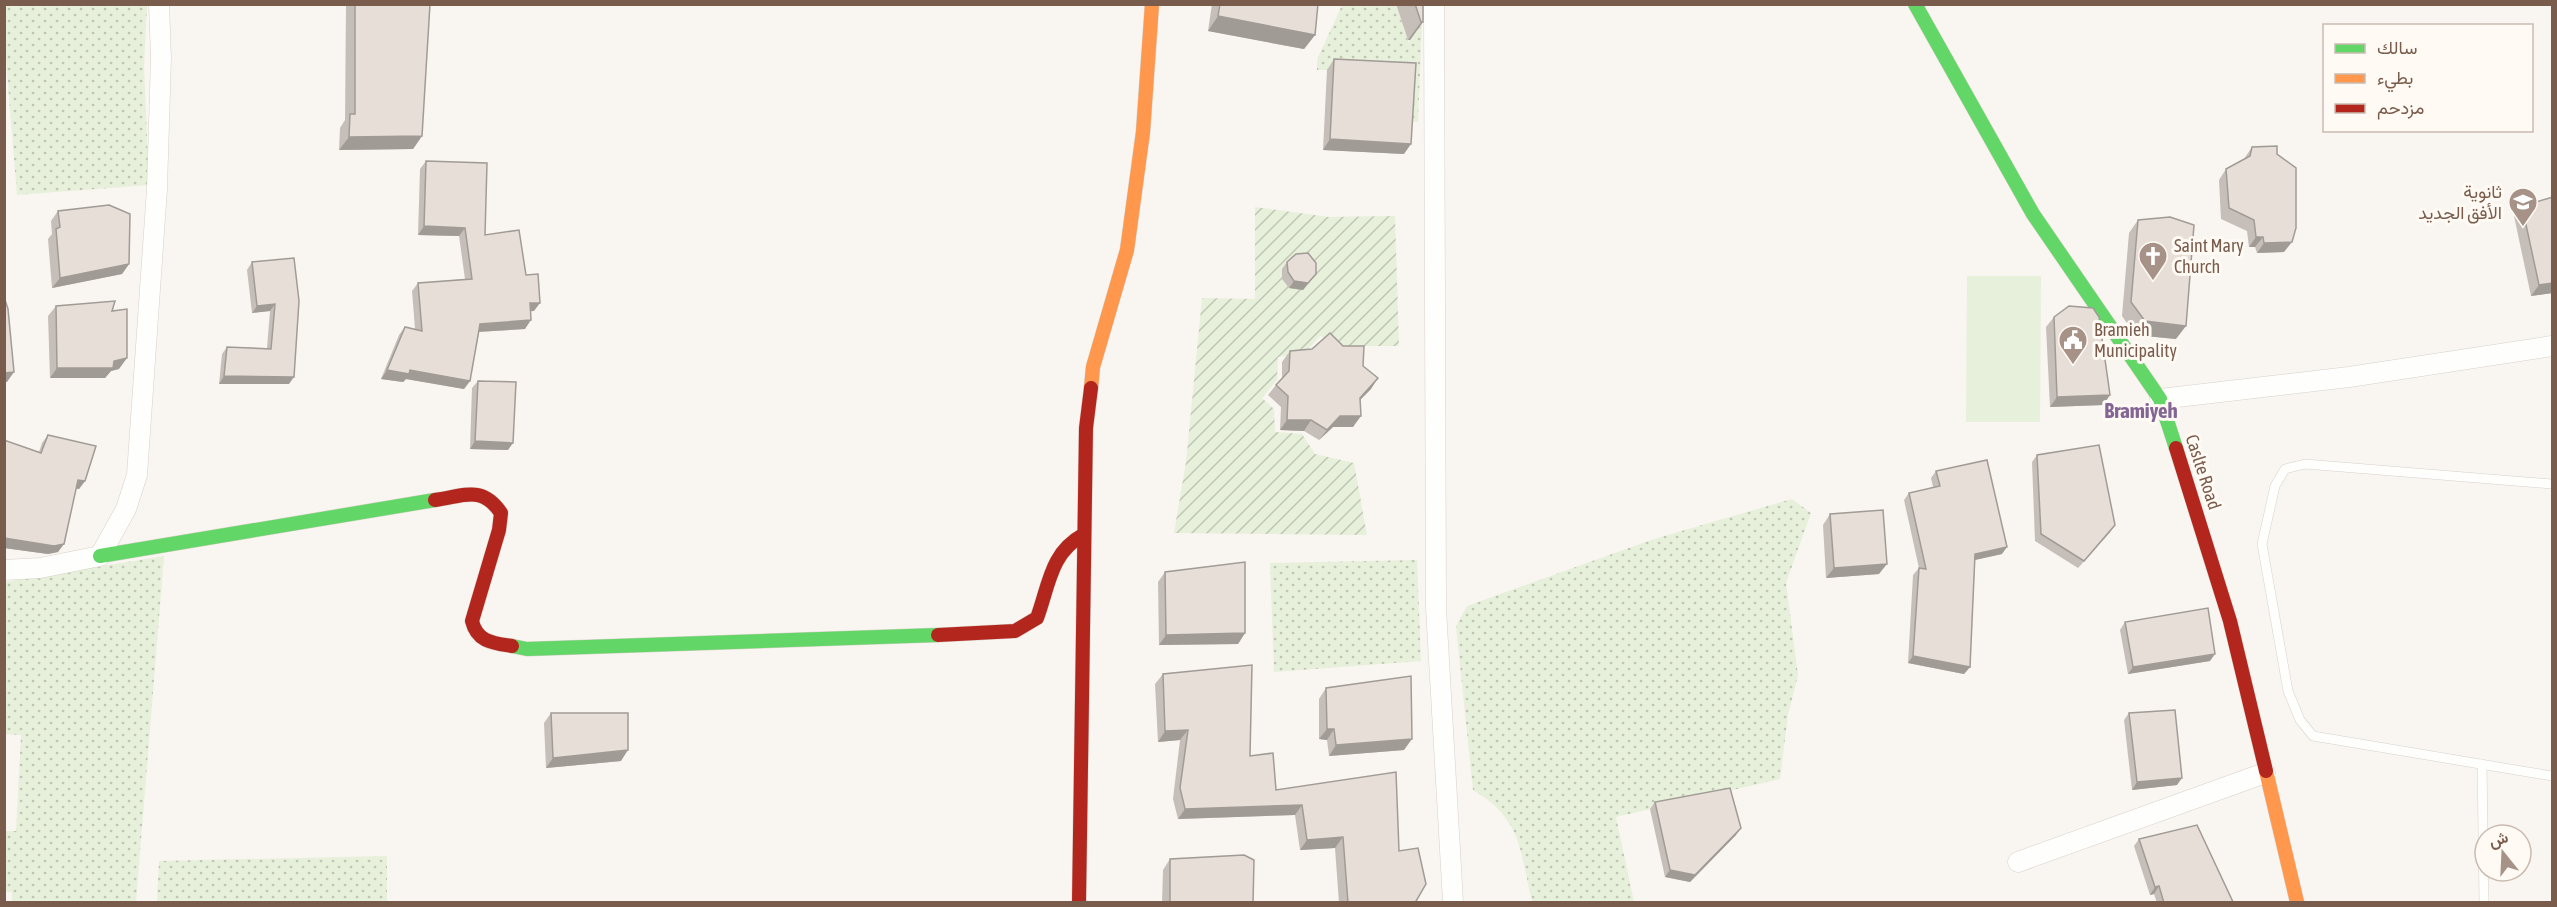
<svg xmlns="http://www.w3.org/2000/svg" width="2557" height="907" font-family="'Asap Condensed',Vazirmatn,sans-serif">
  <style>
    .grass { fill: url(#grass-dots) }
    .garden { fill: url(#garden-furrows) }
    .pitch { fill: #e7f0db }
    .lines { fill: none; stroke-linecap: round; stroke-linejoin: round }
    .lane-casing { stroke: #d7d1cb; stroke-width: 10 }
    .street-casing { stroke: #d7d1cb; stroke-width: 21 }
    .fast-casing { stroke: #d9d2cb; stroke-width: 15 }
    .slow-casing { stroke: #d9d2cb; stroke-width: 15 }
    .jam-casing { stroke: #d9d2cb; stroke-width: 15 }
    .lane { stroke: #fefefd; stroke-width: 9 }
    .street { stroke: #fefefd; stroke-width: 20 }
    .fast { stroke: #63d668; stroke-width: 14 }
    .slow { stroke: #ff974d; stroke-width: 14 }
    .jam { stroke: #b3261e; stroke-width: 14 }
    .wall { fill: #c6bfb9 }
    .shaded-wall { fill: #a19b96 }
    .building { fill: #e6ded7; stroke: #a19b96; stroke-width: 1.5 }
    .labels { text-anchor: middle; stroke-width: 6; stroke-linejoin: round; paint-order: stroke }
    .poi-label { font-size: 18px; fill: #7a5c4d; stroke: #fffaf3; text-anchor: start }
    .street-label { font-size: 18px; fill: #7a5c4d; stroke: #fffaf3 }
    .quarter-label { font-size: 21px; font-weight: bold; fill: #846695; stroke: #fffaf3 }
  </style>
  <defs>
    <pattern id="grass-dots" width="8" height="8" patternUnits="userSpaceOnUse" patternTransform="scale(1.5)"><rect width="8" height="8" fill="#e7f0db"/><path d="M2 2h.1M6 6h.1" fill="none" stroke="#c0c6b4" stroke-width="1.8" stroke-linecap="round"/></pattern>
    <pattern id="garden-furrows" width="10" height="10" patternUnits="userSpaceOnUse" patternTransform="scale(1.5)"><rect width="10" height="10" fill="#e7f0db"/><path d="M-1 1l2-2M0 10L10 0M9 11l2-2" fill="none" stroke="#c0c6b4"/></pattern>
  </defs>
  <rect width="100%" height="100%" fill="#f9f5f0"/>
  <!-- grass -->
  <g class="grass">
    <path d="M 4,5 L 147,5 L 144,66 L 149,185 L 17,195 L 5,48 Z"/>
    <path d="M 1342,5 L 1396,5 L 1409,43 L 1410,22 L 1422,22 L 1418,122 L 1405,121 L 1327,70 L 1317,70 L 1317,60 Z"/>
    <path d="M 1792,499 L 1811,513 L 1786,583 L 1798,675 L 1788,715 L 1780,779 L 1616,817 L 1634,902 L 1532,902 C 1520,851 1522,819 1473,790 L 1456,626 L 1467,606 L 1654,539 Z"/>
    <path d="M 164,556 L 136,902 L 12,902 L 12,892 L 5,892 L 5,831 L 16,831 L 21,735 L 5,734 L 5,582 Z"/>
    <path d="M 1417,560 L 1421,661 L 1274,672 L 1270,563 Z"/>
    <path d="M 387,856 L 387,902 L 157,902 L 159,861 Z"/>
  </g>
  <!-- garden -->
  <path class="garden" d="M 1255,207 L 1329,217 L 1395,216 L 1399,346 L 1341,346 L 1320,336 L 1304,354 L 1278,357 L 1277,380 L 1262,398 L 1274,409 L 1275,432 L 1302,434 L 1315,454 L 1354,463 L 1367,535 L 1174,533 L 1186,462 L 1202,298 L 1255,299 Z"/>
  <!-- pitch -->
  <path class="pitch" d="M 1967,276 L 2041,276 L 2040,422 L 1966,422 Z"/>
  <g class="lines">
    <!-- lane casing -->
    <g class="lane-casing">
      <g id="lane">
        <path d="M 2552,484 L 2305,464 L 2285,469 L 2275,486 L 2262,544 L 2288,691 L 2300,720 L 2313,736 L 2552,776"/>
        <path d="M 2482,764 L 2484,902"/>
      </g>
    </g>
    <!-- street casing -->
    <g class="street-casing">
      <g id="street">
        <path d="M 1434,4 L 1436,608 L 1453,902"/>
        <path d="M 2160,399 L 2349,377 L 2552,346"/>
        <path d="M 4,570 L 40,568 L 100,556 L 126,509 L 137,475 L 157,189 L 161,58 L 159,4"/>
        <path d="M 2018,862 L 2265,773"/>
      </g>
    </g>
    <!-- fast casing -->
    <g class="fast-casing">
      <g id="fast">
        <path d="M 1915,4 L 2033,214 L 2160,399 L 2176,448"/>
        <path d="M 100,556 L 435,500"/>
        <path d="M 512,646 L 527,649 L 938,635"/>
      </g>
    </g>
    <!-- slow casing -->
    <g class="slow-casing">
      <g id="slow">
        <path d="M 1091,388 L 1093,367 L 1127,250 L 1143,132 L 1152,4"/>
        <path d="M 2266,771 L 2297,902"/>
      </g>
    </g>
    <!-- jam casing -->
    <g class="jam-casing">
      <g id="jam">
        <path d="M 2176,448 L 2230,621 L 2266,771"/>
        <path d="M 435,500 C 465,496 482,485 501,513 L 499,530 L 472,621 C 477,642 493,643 512,646"/>
        <path d="M 938,635 L 1015,631 L 1037,618 C 1049,586 1050,553 1083,535"/>
        <path d="M 1079,902 L 1086,428 L 1091,388"/>
      </g>
    </g>
    <!-- lane -->
    <use href="#lane" class="lane"/>
    <!-- street -->
    <use href="#street" class="street"/>
    <!-- fast -->
    <use href="#fast" class="fast"/>
    <!-- slow -->
    <use href="#slow" class="slow"/>
    <!-- jam -->
    <use href="#jam" class="jam"/>
  </g>
  <!-- wall -->
  <g class="wall">
    <path d="M 346,4 L 430,4 L 422,136 L 413,149 L 339,150 L 340,128 L 345,120 Z"/>
    <path d="M 1212,4 L 1318,4 L 1315,35 L 1304,49 L 1208,31 Z"/>
    <path d="M 1396,4 L 1423,4 L 1423,22 L 1410,40 L 1408,40 Z"/>
    <path d="M 1334,59 L 1404,154 L 1323,150 L 1327,70 Z"/>
    <path d="M 2252,147 L 2284,252 L 2257,253 L 2255,247 L 2249,247 L 2247,231 L 2221,219 L 2219,180 L 2226,169 L 2244,159 Z"/>
    <path d="M 426,161 L 485,235 L 526,275 L 534,311 L 530,311 L 525,329 L 479,332 L 470,381 L 464,389 L 406,379 L 403,382 L 381,379 L 399,335 L 405,327 L 415,329 L 412,291 L 418,283 L 465,279 L 459,236 L 418,235 L 420,169 Z"/>
    <path d="M 2553,197 L 2553,293 L 2531,296 L 2514,216 L 2522,206 Z"/>
    <path d="M 58,211 L 129,264 L 122,274 L 52,288 L 48,239 L 52,234 L 51,221 Z"/>
    <path d="M 2138,220 L 2176,339 L 2135,335 L 2122,316 L 2129,233 Z"/>
    <path d="M 294,258 L 289,384 L 219,384 L 222,354 L 227,347 L 267,348 L 270,311 L 252,313 L 247,270 L 252,262 Z"/>
    <path d="M 1287,262 L 1316,274 L 1303,290 L 1289,288 L 1282,279 L 1282,269 Z"/>
    <path d="M 56,306 L 112,311 L 119,369 L 111,371 L 105,378 L 50,378 L 48,316 Z"/>
    <path d="M 2054,317 L 2110,395 L 2103,405 L 2050,407 L 2046,327 Z"/>
    <path d="M 1290,351 L 1363,366 L 1371,389 L 1360,400 L 1353,427 L 1333,427 L 1319,440 L 1304,431 L 1280,430 L 1281,407 L 1268,395 L 1276,385 L 1282,379 L 1282,362 Z"/>
    <path d="M 478,381 L 508,450 L 470,449 L 472,388 Z"/>
    <path d="M 48,435 L 85,481 L 79,489 L 76,489 L 58,552 L 48,554 L 4,548 L 4,440 L 39,452 L 42,443 Z"/>
    <path d="M 2037,455 L 2110,532 L 2078,568 L 2035,541 L 2032,462 Z"/>
    <path d="M 1936,471 L 2002,554 L 1975,560 L 1970,667 L 1964,674 L 1908,663 L 1913,575 L 1919,568 L 1904,500 L 1909,493 L 1933,487 L 1931,478 Z"/>
    <path d="M 1830,514 L 1879,574 L 1826,578 L 1823,525 Z"/>
    <path d="M 1165,572 L 1245,633 L 1238,644 L 1159,645 L 1158,582 Z"/>
    <path d="M 2125,622 L 2210,661 L 2128,674 L 2120,630 Z"/>
    <path d="M 1163,674 L 1250,756 L 1276,790 L 1399,851 L 1415,903 L 1339,903 L 1335,848 L 1300,850 L 1295,815 L 1178,819 L 1173,799 L 1180,740 L 1158,742 L 1155,684 Z"/>
    <path d="M 1326,688 L 1404,750 L 1329,756 L 1327,740 L 1319,739 L 1319,699 Z"/>
    <path d="M 551,713 L 621,761 L 546,768 L 544,723 Z"/>
    <path d="M 2129,713 L 2177,785 L 2132,790 L 2124,720 Z"/>
    <path d="M 1655,802 L 1736,835 L 1690,882 L 1665,877 L 1650,809 Z"/>
    <path d="M 2139,839 L 2233,903 L 2157,903 L 2154,894 L 2150,895 L 2134,846 Z"/>
    <path d="M 1170,859 L 1253,903 L 1162,903 L 1163,870 Z"/>
  </g>
  <!-- shaded-wall -->
  <g class="shaded-wall">
    <path d="M 1218,16 L 1315,35 L 1304,49 L 1208,31 Z"/>
    <path d="M 1421,22 L 1423,22 L 1410,40 L 1408,40 Z"/>
    <path d="M 422,136 L 413,149 L 339,150 L 349,137 Z"/>
    <path d="M 1330,139 L 1411,144 L 1404,154 L 1323,150 Z"/>
    <path d="M 424,226 L 465,228 L 459,236 L 418,235 Z"/>
    <path d="M 2256,237 L 2263,237 L 2255,247 L 2249,247 Z"/>
    <path d="M 2292,242 L 2284,252 L 2257,253 L 2264,243 Z"/>
    <path d="M 129,264 L 122,274 L 52,288 L 60,278 Z"/>
    <path d="M 1316,274 L 1303,290 L 1289,288 L 1294,281 Z"/>
    <path d="M 2553,283 L 2553,293 L 2531,296 L 2539,285 Z"/>
    <path d="M 530,303 L 540,303 L 534,311 L 524,312 Z"/>
    <path d="M 275,304 L 270,311 L 252,313 L 257,306 Z"/>
    <path d="M 531,320 L 525,329 L 475,332 L 480,324 Z"/>
    <path d="M 2145,321 L 2186,326 L 2176,339 L 2135,335 Z"/>
    <path d="M 127,358 L 119,369 L 111,371 L 105,378 L 50,378 L 57,368 Z"/>
    <path d="M 387,370 L 410,370 L 470,381 L 464,389 L 406,379 L 403,382 L 381,379 Z"/>
    <path d="M 14,372 L 7,382 L 4,382 L 4,373 Z"/>
    <path d="M 224,376 L 294,377 L 289,384 L 219,384 Z"/>
    <path d="M 1378,378 L 1371,389 L 1352,408 L 1360,398 Z"/>
    <path d="M 2110,395 L 2103,405 L 2050,407 L 2057,397 Z"/>
    <path d="M 1340,416 L 1361,416 L 1353,427 L 1333,427 L 1319,440 L 1327,430 Z"/>
    <path d="M 1287,420 L 1311,420 L 1304,431 L 1280,430 Z"/>
    <path d="M 475,441 L 513,443 L 508,450 L 470,449 Z"/>
    <path d="M 78,480 L 85,481 L 79,489 L 73,488 Z"/>
    <path d="M 2115,525 L 2110,532 L 2078,568 L 2084,561 Z"/>
    <path d="M 4,538 L 64,544 L 58,552 L 48,554 L 4,548 Z"/>
    <path d="M 2007,547 L 2002,554 L 1970,561 L 1975,554 Z"/>
    <path d="M 1887,564 L 1879,574 L 1826,578 L 1834,568 Z"/>
    <path d="M 1245,633 L 1238,644 L 1159,645 L 1166,635 Z"/>
    <path d="M 2215,654 L 2210,661 L 2128,674 L 2133,667 Z"/>
    <path d="M 1913,656 L 1970,667 L 1964,674 L 1908,663 Z"/>
    <path d="M 1327,729 L 1334,729 L 1327,740 L 1319,739 Z"/>
    <path d="M 1188,730 L 1180,740 L 1158,742 L 1165,731 Z"/>
    <path d="M 1412,739 L 1404,750 L 1329,756 L 1336,745 Z"/>
    <path d="M 628,750 L 621,761 L 546,768 L 553,758 Z"/>
    <path d="M 2182,778 L 2177,785 L 2132,790 L 2137,782 Z"/>
    <path d="M 1302,805 L 1295,815 L 1178,819 L 1185,809 Z"/>
    <path d="M 1741,828 L 1736,835 L 1690,882 L 1665,877 L 1670,870 Z"/>
    <path d="M 1343,837 L 1335,848 L 1300,850 L 1307,840 Z"/>
    <path d="M 2159,886 L 2154,894 L 2150,895 L 2155,887 Z"/>
  </g>
  <!-- building -->
  <g class="building">
    <path d="M 355,4 L 430,4 L 422,136 L 349,137 L 350,114 L 355,114 Z"/>
    <path d="M 1220,4 L 1318,4 L 1315,35 L 1218,16 Z"/>
    <path d="M 1415,4 L 1423,4 L 1423,22 L 1421,22 Z"/>
    <path d="M 1334,59 L 1416,63 L 1411,144 L 1330,139 Z"/>
    <path d="M 2277,146 L 2277,154 L 2296,168 L 2296,228 L 2292,242 L 2264,243 L 2263,237 L 2256,237 L 2254,220 L 2229,208 L 2226,169 L 2250,156 L 2252,147 Z"/>
    <path d="M 426,161 L 487,163 L 485,235 L 519,230 L 526,275 L 538,274 L 540,303 L 530,303 L 531,320 L 480,324 L 470,381 L 410,370 L 409,374 L 387,370 L 405,327 L 422,331 L 418,283 L 472,279 L 465,228 L 424,226 Z"/>
    <path d="M 2553,197 L 2553,283 L 2539,285 L 2522,206 Z"/>
    <path d="M 109,205 L 130,214 L 129,264 L 60,278 L 56,229 L 60,227 L 58,211 Z"/>
    <path d="M 2170,217 L 2194,225 L 2186,326 L 2145,321 L 2131,302 L 2138,220 Z"/>
    <path d="M 1308,253 L 1316,263 L 1316,274 L 1308,283 L 1294,281 L 1288,272 L 1287,262 L 1296,254 Z"/>
    <path d="M 294,258 L 299,301 L 294,377 L 224,376 L 227,347 L 271,349 L 275,304 L 257,306 L 252,262 Z"/>
    <path d="M 4,297 L 8,309 L 14,372 L 4,373 Z"/>
    <path d="M 115,301 L 112,311 L 127,309 L 127,358 L 114,361 L 113,368 L 57,368 L 56,306 Z"/>
    <path d="M 2069,306 L 2093,308 L 2099,317 L 2110,395 L 2057,397 L 2054,317 Z"/>
    <path d="M 1330,333 L 1343,346 L 1364,346 L 1363,366 L 1378,378 L 1360,398 L 1361,416 L 1340,416 L 1327,430 L 1311,420 L 1287,420 L 1288,396 L 1276,385 L 1289,371 L 1290,351 L 1312,349 Z"/>
    <path d="M 478,381 L 516,382 L 513,443 L 475,441 Z"/>
    <path d="M 48,435 L 96,446 L 85,481 L 78,480 L 64,544 L 54,546 L 4,538 L 4,440 L 41,453 Z"/>
    <path d="M 2099,445 L 2115,525 L 2084,561 L 2041,534 L 2037,455 Z"/>
    <path d="M 1987,460 L 2007,547 L 1975,554 L 1970,667 L 1913,656 L 1919,568 L 1926,569 L 1909,493 L 1940,486 L 1936,471 Z"/>
    <path d="M 1883,510 L 1887,564 L 1834,568 L 1830,514 Z"/>
    <path d="M 1245,562 L 1245,633 L 1166,635 L 1165,572 Z"/>
    <path d="M 2208,608 L 2215,654 L 2133,667 L 2125,622 Z"/>
    <path d="M 1252,665 L 1250,756 L 1273,753 L 1276,790 L 1396,772 L 1399,851 L 1418,848 L 1426,884 L 1415,903 L 1348,903 L 1343,837 L 1307,840 L 1302,805 L 1185,809 L 1180,788 L 1188,730 L 1165,731 L 1163,674 Z"/>
    <path d="M 1411,676 L 1412,739 L 1336,745 L 1334,729 L 1327,729 L 1326,688 Z"/>
    <path d="M 2175,710 L 2182,778 L 2137,782 L 2129,713 Z"/>
    <path d="M 551,713 L 628,713 L 628,750 L 553,758 Z"/>
    <path d="M 1730,788 L 1741,828 L 1695,875 L 1670,870 L 1655,802 Z"/>
    <path d="M 2197,825 L 2233,902 L 2233,903 L 2164,903 L 2159,886 L 2155,887 L 2139,839 Z"/>
    <path d="M 1244,855 L 1254,860 L 1253,903 L 1170,903 L 1170,859 Z"/>
  </g>
  <!-- icons -->
  <defs>
    <g id="school-pin" transform="scale(1.5)"><path d="M0 17L-7.5 6A9.5 9.5 0 1 1 7.5 6Z" fill="#a69286" stroke="#fffaf3"/><path d="M0-5L7-2L0 1L-7-2ZM-4 1L0 2.5L4 1V4Q0 6-4 4Z" fill="#fff"/></g>
    <g id="church-pin" transform="scale(1.5)"><path d="M0 17L-7.5 6A9.5 9.5 0 1 1 7.5 6Z" fill="#a69286" stroke="#fffaf3"/><path d="M-1.2-6h2.4v3.5h3.3v2.4h-3.3V6h-2.4V-.1h-3.3v-2.4h3.3Z" fill="#fff"/></g>
    <g id="civic-pin" transform="scale(1.5)"><path d="M0 17L-7.5 6A9.5 9.5 0 1 1 7.5 6Z" fill="#a69286" stroke="#fffaf3"/><path d="M-.6-6.5H3V-4.5H.6V-3L4-1V1h2V6H-6V1h2V-1L-.6-3ZM-1.2 2.5V6h2.4V2.5Z" fill="#fff"/></g>
  </defs>
  <g fill-rule="evenodd">
    <use href="#school-pin" x="2523" y="202"/>
    <use href="#church-pin" x="2153" y="256"/>
    <use href="#civic-pin" x="2073" y="340"/>
  </g>
  <g class="labels">
    <!-- poi labels -->
    <g class="poi-label">
      <text x="2502" y="198" text-anchor="end">ثانوية<tspan x="2502" dy="21">الأفق الجديد</tspan></text>
      <text x="2174" y="252">Saint Mary<tspan x="2174" dy="21">Church</tspan></text>
      <text x="2094" y="336">Bramieh<tspan x="2094" dy="21">Municipality</tspan></text>
    </g>
    <!-- street labels -->
    <g class="street-label">
      <text transform="translate(2203 472) rotate(72)" y="6">Caslte Road</text>
    </g>
    <!-- quarter labels -->
    <g class="quarter-label">
      <text x="2141" y="418">Bramiyeh</text>
    </g>
  </g>
  <!-- border -->
  <rect width="2557" height="907" fill="none" stroke="#7a5c4d" stroke-width="12"/>
  <!-- legend -->
  <rect x="2323" y="24" width="210" height="108" fill="#fffaf3" stroke="#cabbb1" stroke-width="1.5"/>
  <rect x="2335" y="44" width="30" height="9" fill="#63d668" stroke="#cabbb1" stroke-width="1.5"/>
  <text x="2377" y="54" font-size="18" fill="#7a5c4d">سالك</text>
  <rect x="2335" y="74" width="30" height="9" fill="#ff974d" stroke="#cabbb1" stroke-width="1.5"/>
  <text x="2377" y="84" font-size="18" fill="#7a5c4d">بطيء</text>
  <rect x="2335" y="104" width="30" height="9" fill="#b3261e" stroke="#cabbb1" stroke-width="1.5"/>
  <text x="2377" y="114" font-size="18" fill="#7a5c4d">مزدحم</text>
  <!-- north arrow -->
  <g transform="translate(2503 853) rotate(342)"><circle r="28" fill="#fffaf3" stroke="#cabbb1" stroke-width="1.5"/>
  <path d="M0-4.5L10 22L0 15L-10 22Z" fill="#a69286"/>
  <text y="-9" font-size="16" font-weight="bold" text-anchor="middle" fill="#7a5c4d">ش</text>
  </g>
</svg>
